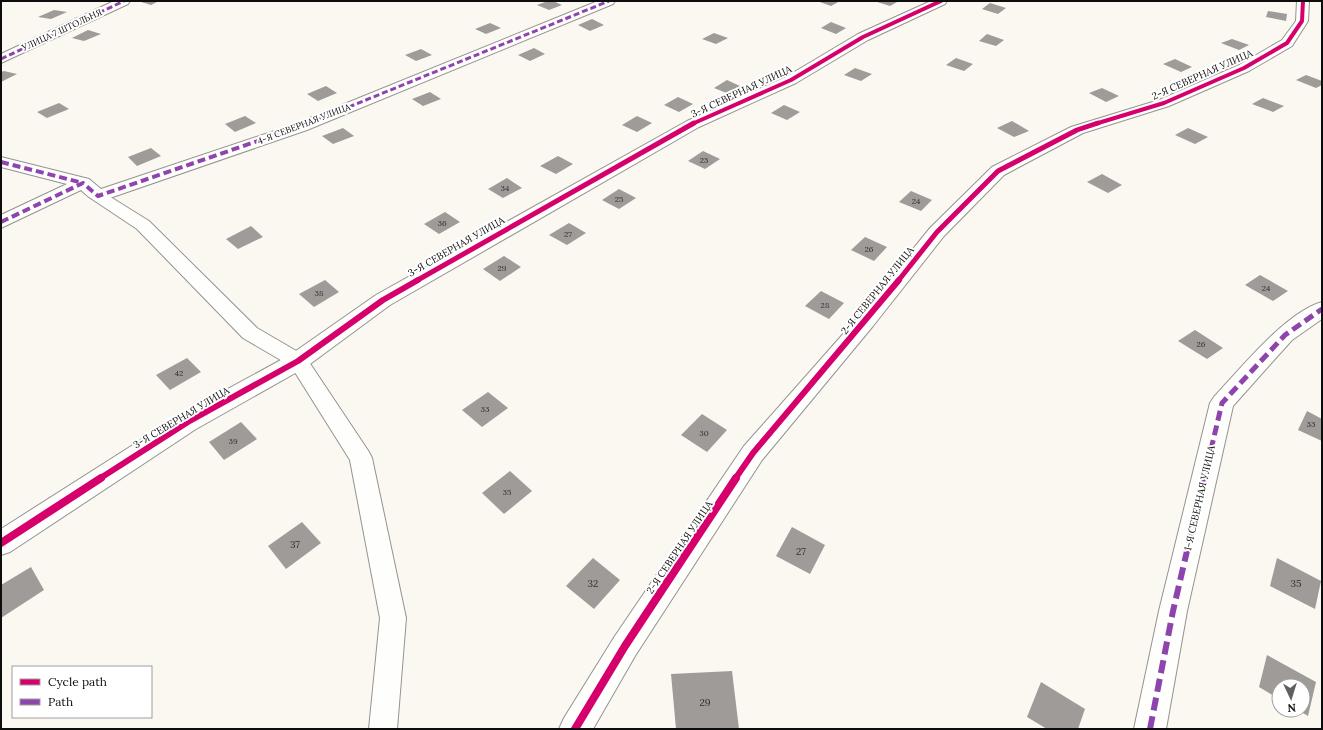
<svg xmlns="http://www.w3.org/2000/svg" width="1323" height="730" font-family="Lora,serif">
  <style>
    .building { fill: #9e9b98 }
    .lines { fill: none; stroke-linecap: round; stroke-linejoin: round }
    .service-casing { stroke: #949390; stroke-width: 2 }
    .minor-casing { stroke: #949390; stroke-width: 2 }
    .service { fill: #fefefd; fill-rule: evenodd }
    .minor { fill: #fefefd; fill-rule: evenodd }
    .quiet-far3 { stroke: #8e44ad; stroke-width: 3; stroke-dasharray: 6 3; stroke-linecap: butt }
    .quiet-far2 { stroke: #8e44ad; stroke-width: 4; stroke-dasharray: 8 4; stroke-linecap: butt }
    .quiet-far1 { stroke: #8e44ad; stroke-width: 5; stroke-dasharray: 10 5; stroke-linecap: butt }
    .quiet { stroke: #8e44ad; stroke-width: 6; stroke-dasharray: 13 6; stroke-linecap: butt }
    .cycleway-far3-casing { stroke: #fff; stroke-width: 5.5 }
    .cycleway-far2-casing { stroke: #fff; stroke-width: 7 }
    .cycleway-far1-casing { stroke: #fff; stroke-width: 8 }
    .cycleway-casing { stroke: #fff; stroke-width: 10 }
    .cycleway-far3 { stroke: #d6006c; stroke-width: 4 }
    .cycleway-far2 { stroke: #d6006c; stroke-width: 5 }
    .cycleway-far1 { stroke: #d6006c; stroke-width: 6 }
    .cycleway { stroke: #d6006c; stroke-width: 8 }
    .labels { text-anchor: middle; stroke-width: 4; stroke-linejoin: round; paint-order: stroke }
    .number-label { font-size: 8px; fill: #313030 }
    .far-street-label { font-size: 9px; fill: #0d0d0d; stroke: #fff }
    .street-label { font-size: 10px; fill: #0d0d0d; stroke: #fff }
    .near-number-label { font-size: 10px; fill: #313030 }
  </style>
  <rect width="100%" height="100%" fill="#fbf8f2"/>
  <!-- building -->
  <g class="building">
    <path d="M 138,1 L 159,1 L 151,5 Z"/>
    <path d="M 548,1 L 553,1 L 562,5 L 549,10 L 537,5 Z"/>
    <path d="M 817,1 L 840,1 L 831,6 Z"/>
    <path d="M 874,1 L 899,1 L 890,6 Z"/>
    <path d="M 990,3 L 1006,8 L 998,14 L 982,9 Z"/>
    <path d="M 54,10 L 67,12 L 51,19 L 38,17 Z"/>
    <path d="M 1268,11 L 1287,14 L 1286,21 L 1266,17 Z"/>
    <path d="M 592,19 L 604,25 L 590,31 L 578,25 Z"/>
    <path d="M 831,22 L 846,28 L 836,34 L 821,28 Z"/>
    <path d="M 490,23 L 501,28 L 486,34 L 475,29 Z"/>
    <path d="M 88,30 L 101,34 L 84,41 L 72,38 Z"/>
    <path d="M 714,33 L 728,38 L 716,44 L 702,39 Z"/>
    <path d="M 987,34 L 1004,40 L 996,46 L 979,41 Z"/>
    <path d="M 1232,39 L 1249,45 L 1239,50 L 1221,43 Z"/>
    <path d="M 534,48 L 545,54 L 530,61 L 518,55 Z"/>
    <path d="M 421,49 L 432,55 L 416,61 L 405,55 Z"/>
    <path d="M 956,58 L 973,64 L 964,71 L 946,65 Z"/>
    <path d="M 1175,59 L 1192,67 L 1181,72 L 1163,64 Z"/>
    <path d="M 855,68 L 872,74 L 861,81 L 844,75 Z"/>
    <path d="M 4,71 L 17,74 L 1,82 L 1,72 Z"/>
    <path d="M 1306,75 L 1322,81 L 1322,85 L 1316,88 L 1296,80 Z"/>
    <path d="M 727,80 L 742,87 L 729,94 L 714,88 Z"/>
    <path d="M 326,86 L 337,93 L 318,101 L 307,94 Z"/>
    <path d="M 1102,88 L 1119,96 L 1106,102 L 1089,93 Z"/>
    <path d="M 430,92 L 441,99 L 423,106 L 412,99 Z"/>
    <path d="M 678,97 L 693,104 L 679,112 L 664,105 Z"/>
    <path d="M 1263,98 L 1284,106 L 1273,112 L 1252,104 Z"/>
    <path d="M 59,103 L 69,109 L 47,118 L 37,112 Z"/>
    <path d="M 784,105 L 800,112 L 787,120 L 771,113 Z"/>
    <path d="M 245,116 L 256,123 L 235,132 L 225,124 Z"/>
    <path d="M 637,116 L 652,123 L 637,132 L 622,125 Z"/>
    <path d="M 1012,121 L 1029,131 L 1014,137 L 997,128 Z"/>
    <path d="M 343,128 L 354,136 L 333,144 L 322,136 Z"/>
    <path d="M 1188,128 L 1208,137 L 1195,144 L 1175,135 Z"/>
    <path d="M 151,148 L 161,156 L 137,166 L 128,157 Z"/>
    <path d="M 703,151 L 720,159 L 705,169 L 688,161 Z"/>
    <path d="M 558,156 L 573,164 L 556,174 L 540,166 Z"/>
    <path d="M 1102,174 L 1122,185 L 1108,193 L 1087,182 Z"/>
    <path d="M 507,178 L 522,188 L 503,198 L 488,189 Z"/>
    <path d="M 619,189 L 636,198 L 619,209 L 602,200 Z"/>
    <path d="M 911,191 L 932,200 L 921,211 L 899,202 Z"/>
    <path d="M 445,212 L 460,222 L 439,234 L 424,224 Z"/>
    <path d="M 569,223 L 586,233 L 567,245 L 549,235 Z"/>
    <path d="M 251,226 L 263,237 L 238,249 L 226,239 Z"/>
    <path d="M 865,237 L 887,247 L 874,261 L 851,250 Z"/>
    <path d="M 504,256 L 521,267 L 500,281 L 483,269 Z"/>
    <path d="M 1260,275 L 1288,291 L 1273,301 L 1245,285 Z"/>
    <path d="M 325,280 L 339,292 L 314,307 L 299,294 Z"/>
    <path d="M 821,291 L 844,303 L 829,319 L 805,306 Z"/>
    <path d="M 1195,330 L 1223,348 L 1207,359 L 1178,341 Z"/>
    <path d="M 187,358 L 201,372 L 170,390 L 156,375 Z"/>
    <path d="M 488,392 L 508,408 L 482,427 L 462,410 Z"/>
    <path d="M 1307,411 L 1322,419 L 1322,441 L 1298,430 Z"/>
    <path d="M 702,414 L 727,430 L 707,452 L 681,435 Z"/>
    <path d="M 241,422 L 257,439 L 224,460 L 209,442 Z"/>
    <path d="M 510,471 L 532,491 L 504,514 L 482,493 Z"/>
    <path d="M 302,522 L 321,543 L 286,569 L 268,546 Z"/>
    <path d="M 792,527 L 825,545 L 810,574 L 776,556 Z"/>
    <path d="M 593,558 L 620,580 L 594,609 L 566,586 Z"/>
    <path d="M 1277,558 L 1321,581 L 1315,609 L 1270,586 Z"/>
    <path d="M 31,567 L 44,590 L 1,618 L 1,585 Z"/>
    <path d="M 1267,655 L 1316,682 L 1308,716 L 1298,710 L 1303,710 L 1303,686 L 1279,686 L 1279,699 L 1259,687 Z"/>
    <path d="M 732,671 L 739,729 L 676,729 L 671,674 Z"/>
    <path d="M 1041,682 L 1085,709 L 1078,729 L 1047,729 L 1027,717 Z"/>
  </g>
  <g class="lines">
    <!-- service casing -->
    <g class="service-casing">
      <path id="service" d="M 98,191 L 104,193 L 149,221 L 257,328 L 305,356 L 369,452 L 372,458 L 406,618 L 397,729 L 369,729 L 380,618 L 350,460 L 291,366 L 243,338 L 137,229 L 92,199 L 90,196 L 92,193 Z"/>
    </g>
    <!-- minor casing -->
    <g class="minor-casing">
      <g id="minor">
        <path d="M 114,1 L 130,1 L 128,4 L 1,63 L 1,54 Z"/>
        <path d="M 598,1 L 615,1 L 613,4 L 307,130 L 104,200 C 93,202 89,197 81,190 L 1,228 L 1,215 L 67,184 L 1,167 L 1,157 L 89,179 L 101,189 L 295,124 Z"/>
        <path d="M 931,1 L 947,1 L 945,4 L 868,40 L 796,83 L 699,127 L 390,305 L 306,367 L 196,429 L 10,552 L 1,555 L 1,529 L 180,415 L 290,355 L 376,295 L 687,121 L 786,77 L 858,34 Z"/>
        <path d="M 1297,1 L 1309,1 L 1308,21 L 1292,46 L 1249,71 L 1169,106 L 1083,133 L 1004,175 L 944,236 L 873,326 L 762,460 L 635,656 L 593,729 L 559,729 L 564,718 L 615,636 L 744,446 L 859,316 L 930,228 L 992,167 L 1071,127 L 1159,100 L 1239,65 L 1282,40 L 1296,21 Z"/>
        <path d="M 1322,302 L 1322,319 L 1292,340 L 1233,406 L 1187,611 L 1166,729 L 1134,729 L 1159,611 L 1210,403 L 1214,397 C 1240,369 1286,312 1322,302 Z"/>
      </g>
    </g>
    <!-- service -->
    <use href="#service" class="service"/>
    <!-- minor -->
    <use href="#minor" class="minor"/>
    <!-- quiet-far3 -->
    <g class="quiet-far3">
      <path d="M 1,59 L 124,1"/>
      <path d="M 307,124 L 609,1"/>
    </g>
    <!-- quiet-far2 -->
    <g class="quiet-far2">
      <path d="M 1,162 L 83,183"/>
      <path d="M 1,222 L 83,183 L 98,196 L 310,123"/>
    </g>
    <!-- quiet-far1 -->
    <path class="quiet-far1" d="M 1204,479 L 1222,403 L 1285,335 L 1322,309"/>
    <!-- quiet -->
    <path class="quiet" d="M 1150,729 L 1173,611 L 1204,478"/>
    <!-- cycleway-far3 casing -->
    <g class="cycleway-far3-casing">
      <g id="cycleway-far3">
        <path d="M 692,124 L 791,80 L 863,37 L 941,1"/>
        <path d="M 1095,124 L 1164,103 L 1244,68 L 1287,43 L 1302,21 L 1303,1"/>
      </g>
    </g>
    <!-- cycleway-far2 casing -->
    <g class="cycleway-far2-casing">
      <g id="cycleway-far2">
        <path d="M 416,281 L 694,123"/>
        <path d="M 898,281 L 937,232 L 998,171 L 1077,130 L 1098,123"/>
      </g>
    </g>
    <!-- cycleway-far1 casing -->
    <g class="cycleway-far1-casing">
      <g id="cycleway-far1">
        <path d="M 99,479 L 188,422 L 298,361 L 383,300 L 418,280"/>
        <path d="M 735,479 L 753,453 L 899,280"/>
      </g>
    </g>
    <!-- cycleway casing -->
    <g class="cycleway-casing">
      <g id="cycleway">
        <path d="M 1,543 L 101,478"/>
        <path d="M 575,729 L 625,646 L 736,478"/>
      </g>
    </g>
    <!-- cycleway-far3 -->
    <use href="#cycleway-far3" class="cycleway-far3"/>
    <!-- cycleway-far2 -->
    <use href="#cycleway-far2" class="cycleway-far2"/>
    <!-- cycleway-far1 -->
    <use href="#cycleway-far1" class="cycleway-far1"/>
    <!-- cycleway -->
    <use href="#cycleway" class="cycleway"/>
  </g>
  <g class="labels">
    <!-- number labels -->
    <g class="number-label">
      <text x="704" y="163">23</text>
      <text x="505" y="191">34</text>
      <text x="619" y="202">25</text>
      <text x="916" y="204">24</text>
      <text x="442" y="226">36</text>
      <text x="568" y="237">27</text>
      <text x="869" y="252">26</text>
      <text x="502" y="271">29</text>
      <text x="1266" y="291">24</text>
      <text x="319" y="296">38</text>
      <text x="825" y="308">28</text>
      <text x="1201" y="347">26</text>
      <text x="179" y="376">42</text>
      <text x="485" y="412">33</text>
      <text x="1311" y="427">33</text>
      <text x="704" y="436">30</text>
      <text x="233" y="444">39</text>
      <text x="507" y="495">35</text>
    </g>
    <!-- far-street labels -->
    <g class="far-street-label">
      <text transform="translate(62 30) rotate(-25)" y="3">УЛИЦА 7 ШТОЛЬНЯ</text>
      <text transform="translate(304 124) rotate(-21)" y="3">4-Я СЕВЕРНАЯ УЛИЦА</text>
    </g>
    <!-- street labels -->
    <g class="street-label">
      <text transform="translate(1202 74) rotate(-24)" y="4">2-Я СЕВЕРНАЯ УЛИЦА</text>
      <text transform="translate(741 91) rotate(-25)" y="4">3-Я СЕВЕРНАЯ УЛИЦА</text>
      <text transform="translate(456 246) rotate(-30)" y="4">3-Я СЕВЕРНАЯ УЛИЦА</text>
      <text transform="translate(877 290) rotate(-51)" y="4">2-Я СЕВЕРНАЯ УЛИЦА</text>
      <text transform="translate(181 417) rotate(-31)" y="4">3-Я СЕВЕРНАЯ УЛИЦА</text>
      <text transform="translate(1199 498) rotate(-77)" y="4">1-Я СЕВЕРНАЯ УЛИЦА</text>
      <text transform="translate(679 547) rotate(-56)" y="4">2-Я СЕВЕРНАЯ УЛИЦА</text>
    </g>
    <!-- near-number labels -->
    <g class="near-number-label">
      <text x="295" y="548">37</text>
      <text x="801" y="555">27</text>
      <text x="593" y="587">32</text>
      <text x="1296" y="587">35</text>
      <text x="705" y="706">29</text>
    </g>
  </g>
  <!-- border -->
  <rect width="1323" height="730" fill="none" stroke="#0d0d0d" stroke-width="4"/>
  <!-- legend -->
  <rect x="12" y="666" width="140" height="52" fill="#ffffff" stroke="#9e9e9e"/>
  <rect x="20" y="679" width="20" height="6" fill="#d6006c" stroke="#9e9e9e"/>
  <text x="48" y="686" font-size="12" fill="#0d0d0d">Cycle path</text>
  <rect x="20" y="699" width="20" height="6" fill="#8e44ad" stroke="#9e9e9e"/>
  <text x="48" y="706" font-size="12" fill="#0d0d0d">Path</text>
  <!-- north arrow -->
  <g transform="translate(1291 698) rotate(176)"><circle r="19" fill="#ffffff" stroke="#9e9e9e"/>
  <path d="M0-3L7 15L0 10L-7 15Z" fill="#605f5d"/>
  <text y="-6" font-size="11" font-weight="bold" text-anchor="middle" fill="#0d0d0d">N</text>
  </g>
</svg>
